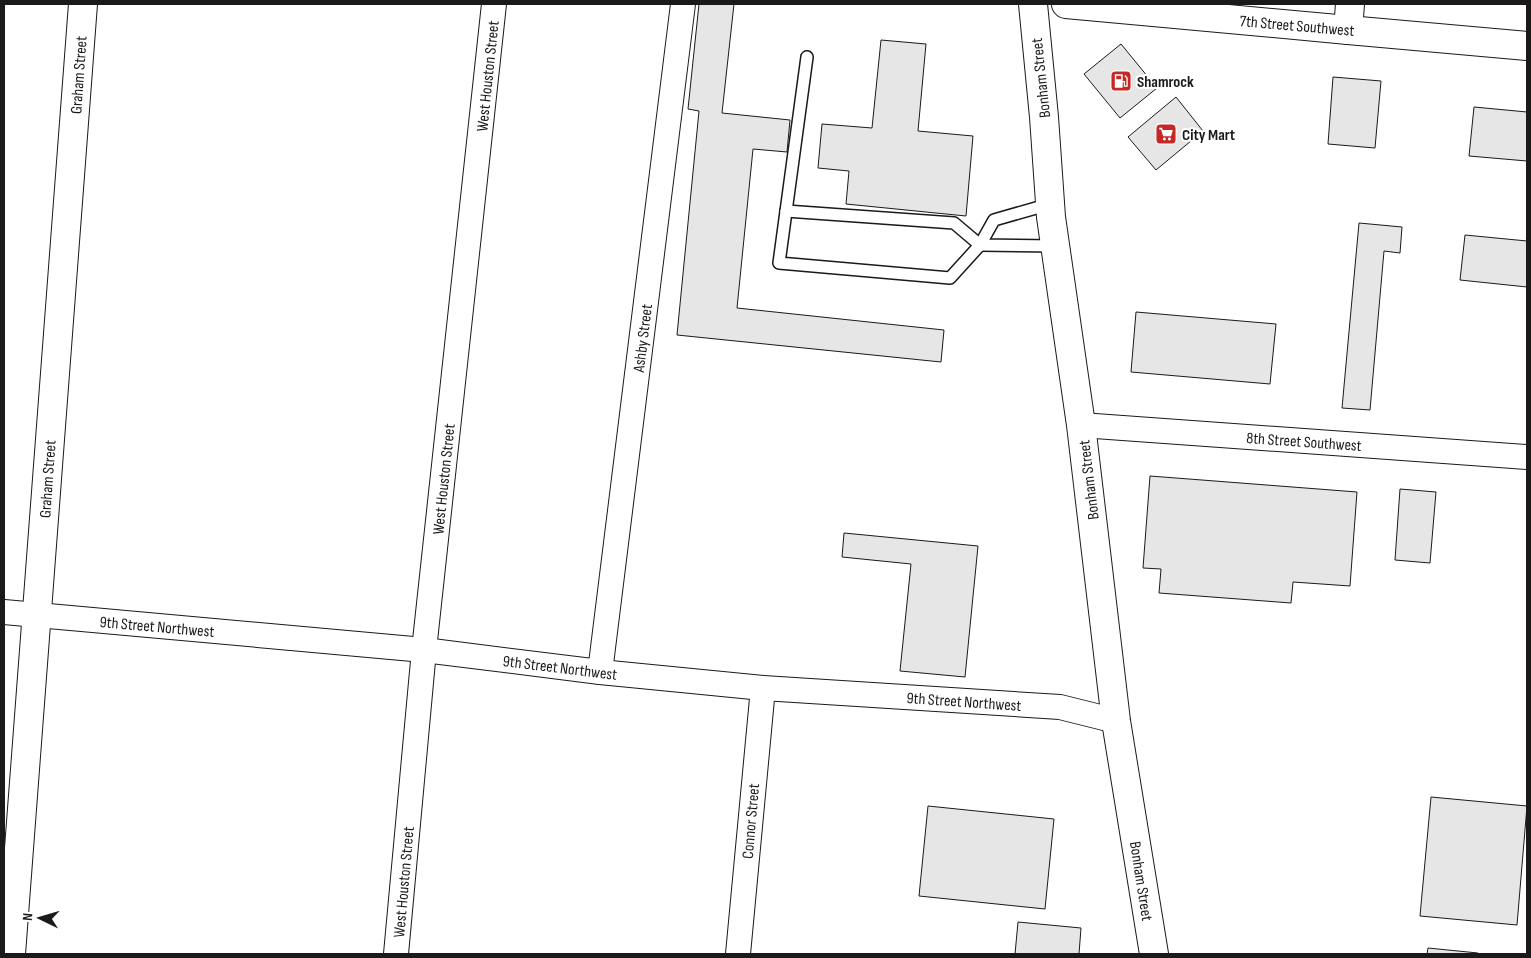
<svg xmlns="http://www.w3.org/2000/svg" width="1531" height="958" font-family="'Sofia Sans Condensed',sans-serif">
  <style>
    .building { fill: #e6e6e6; stroke: #1a1a1a }
    .lines { fill: none; stroke-linecap: round; stroke-linejoin: round }
    .lane-casing { stroke: #1a1a1a; stroke-width: 14 }
    .street-casing { stroke: #1a1a1a; stroke-width: 26 }
    .secondary-casing { stroke: #1a1a1a; stroke-width: 30 }
    .primary-casing { stroke: #1a1a1a; stroke-width: 30 }
    .lane { stroke: #fff; stroke-width: 11 }
    .street { stroke: #fff; stroke-width: 24 }
    .secondary { stroke: #fff; stroke-width: 28 }
    .primary { stroke: #fff; stroke-width: 28 }
    .labels { text-anchor: middle; stroke-width: 4; stroke-linejoin: round; paint-order: stroke }
    .street-label { font-size: 16px; fill: #1a1a1a; stroke: #fff }
    .poi-label { font-size: 16px; font-weight: bold; fill: #1a1a1a; stroke: #fff; text-anchor: start }
  </style>
  <rect width="100%" height="100%" fill="#fff"/>
  <!-- building -->
  <g class="building">
    <path d="M 699,4 L 734,4 L 722,113 L 790,120 L 787,152 L 753,149 L 737,308 L 944,330 L 941,362 L 677,335 L 699,111 L 688,109 Z"/>
    <path d="M 881,40 L 926,44 L 918,131 L 973,136 L 966,216 L 846,204 L 849,171 L 818,168 L 822,124 L 872,128 Z"/>
    <path d="M 1121,44 L 1157,88 L 1120,118 L 1084,74 Z"/>
    <path d="M 1333,77 L 1381,81 L 1375,148 L 1328,144 Z"/>
    <path d="M 1176,97 L 1203,131 L 1156,170 L 1128,137 Z"/>
    <path d="M 1474,107 L 1527,112 L 1527,161 L 1469,156 Z"/>
    <path d="M 1359,223 L 1402,227 L 1400,253 L 1384,251 L 1370,410 L 1342,408 Z"/>
    <path d="M 1465,235 L 1527,241 L 1527,287 L 1460,280 Z"/>
    <path d="M 1136,312 L 1276,324 L 1270,384 L 1131,372 Z"/>
    <path d="M 1150,476 L 1357,492 L 1350,586 L 1293,582 L 1291,603 L 1159,593 L 1161,569 L 1143,568 Z"/>
    <path d="M 1400,489 L 1436,492 L 1430,563 L 1395,560 Z"/>
    <path d="M 844,533 L 978,546 L 965,677 L 900,671 L 911,564 L 842,557 Z"/>
    <path d="M 1431,797 L 1527,806 L 1517,925 L 1420,916 Z"/>
    <path d="M 928,806 L 1054,819 L 1045,909 L 919,896 Z"/>
    <path d="M 1018,922 L 1081,928 L 1079,954 L 1015,954 Z"/>
    <path d="M 1428,948 L 1478,953 L 1478,954 L 1427,954 Z"/>
  </g>
  <g class="lines">
    <!-- lane casing -->
    <g class="lane-casing">
      <g id="lane">
        <path d="M 807,57 L 779,263 L 950,278 L 980,245 L 994,220 L 1050,204"/>
        <path d="M 786,211 L 954,223 L 980,245 L 1055,246"/>
      </g>
    </g>
    <!-- street casing -->
    <g class="street-casing">
      <g id="street">
        <path d="M 1081,425 L 1527,457"/>
        <path d="M 4,612 L 424,650 L 600,672 L 763,688 L 1060,707 L 1116,721"/>
        <path d="M 600,672 L 683,4"/>
        <path d="M 396,954 L 424,650 L 494,4"/>
        <path d="M 738,954 L 763,688"/>
      </g>
    </g>
    <!-- secondary casing -->
    <g class="secondary-casing">
      <g id="secondary">
        <path d="M 1348,30 L 1527,46"/>
        <path d="M 11,954 L 83,4"/>
      </g>
    </g>
    <!-- primary casing -->
    <g class="primary-casing">
      <g id="primary">
        <path d="M 1033,4 L 1044,117 L 1051,217 L 1081,425 L 1116,721 L 1154,954"/>
        <path d="M 1066,4 L 1348,30 L 1350,4"/>
      </g>
    </g>
    <!-- lane -->
    <use href="#lane" class="lane"/>
    <!-- street -->
    <use href="#street" class="street"/>
    <!-- secondary -->
    <use href="#secondary" class="secondary"/>
    <!-- primary -->
    <use href="#primary" class="primary"/>
  </g>
  <!-- icons -->
  <defs>
    <g id="fuel-square" transform="scale(1.125)"><rect x="-9" y="-9" width="18" height="18" rx="4" fill="#c62828" stroke="#fff"/><path d="M-5.5-6h7V0h2V4h1.3V-2.5L3-4.5l.8-.8L6-3V5H2.5V1h-1V6h-7ZM-4.2-4.7v3.2H.2V-4.7Z" fill="#fff"/></g>
    <g id="supermarket-square" transform="scale(1.125)"><rect x="-9" y="-9" width="18" height="18" rx="4" fill="#c62828" stroke="#fff"/><path d="M-6-5.5h2.5l.6 2H6L4.5 2H-2.5L-4.4-4H-6ZM-1.5 3.2a1.3 1.3 0 1 0 .1 0ZM3 3.2a1.3 1.3 0 1 0 .1 0Z" fill="#fff"/></g>
  </defs>
  <g fill-rule="evenodd">
    <use href="#fuel-square" x="1121" y="81"/>
    <use href="#supermarket-square" x="1166" y="134"/>
  </g>
  <g class="labels">
    <!-- street labels -->
    <g class="street-label">
      <text transform="translate(1297 25) rotate(5)" y="6">7th Street Southwest</text>
      <text transform="translate(78 75) rotate(-86)" y="6">Graham Street</text>
      <text transform="translate(487 76) rotate(-84)" y="6">West Houston Street</text>
      <text transform="translate(1040 78) rotate(-96)" y="6">Bonham Street</text>
      <text transform="translate(642 338) rotate(-83)" y="6">Ashby Street</text>
      <text transform="translate(1304 441) rotate(4)" y="6">8th Street Southwest</text>
      <text transform="translate(47 479) rotate(-86)" y="6">Graham Street</text>
      <text transform="translate(443 479) rotate(-84)" y="6">West Houston Street</text>
      <text transform="translate(1088 480) rotate(-97)" y="6">Bonham Street</text>
      <text transform="translate(157 626) rotate(5)" y="6">9th Street Northwest</text>
      <text transform="translate(560 667) rotate(7)" y="6">9th Street Northwest</text>
      <text transform="translate(964 701) rotate(4)" y="6">9th Street Northwest</text>
      <text transform="translate(750 821) rotate(-85)" y="6">Connor Street</text>
      <text transform="translate(1142 881) rotate(81)" y="6">Bonham Street</text>
      <text transform="translate(403 882) rotate(-85)" y="6">West Houston Street</text>
    </g>
    <!-- poi labels -->
    <g class="poi-label">
      <text x="1137" y="87">Shamrock</text>
      <text x="1182" y="140">City Mart</text>
    </g>
  </g>
  <!-- border -->
  <rect width="1531" height="958" fill="none" stroke="#1a1a1a" stroke-width="10"/>
  <!-- north arrow -->
  <g transform="translate(40 918) rotate(275)" stroke="#ffffff" stroke-width="4" paint-order="stroke">
  <path d="M0-4L9 19L0 12L-9 19Z" fill="#1a1a1a"/>
  <text y="-8" font-size="14" font-weight="bold" text-anchor="middle" fill="#1a1a1a">N</text>
  </g>
</svg>
